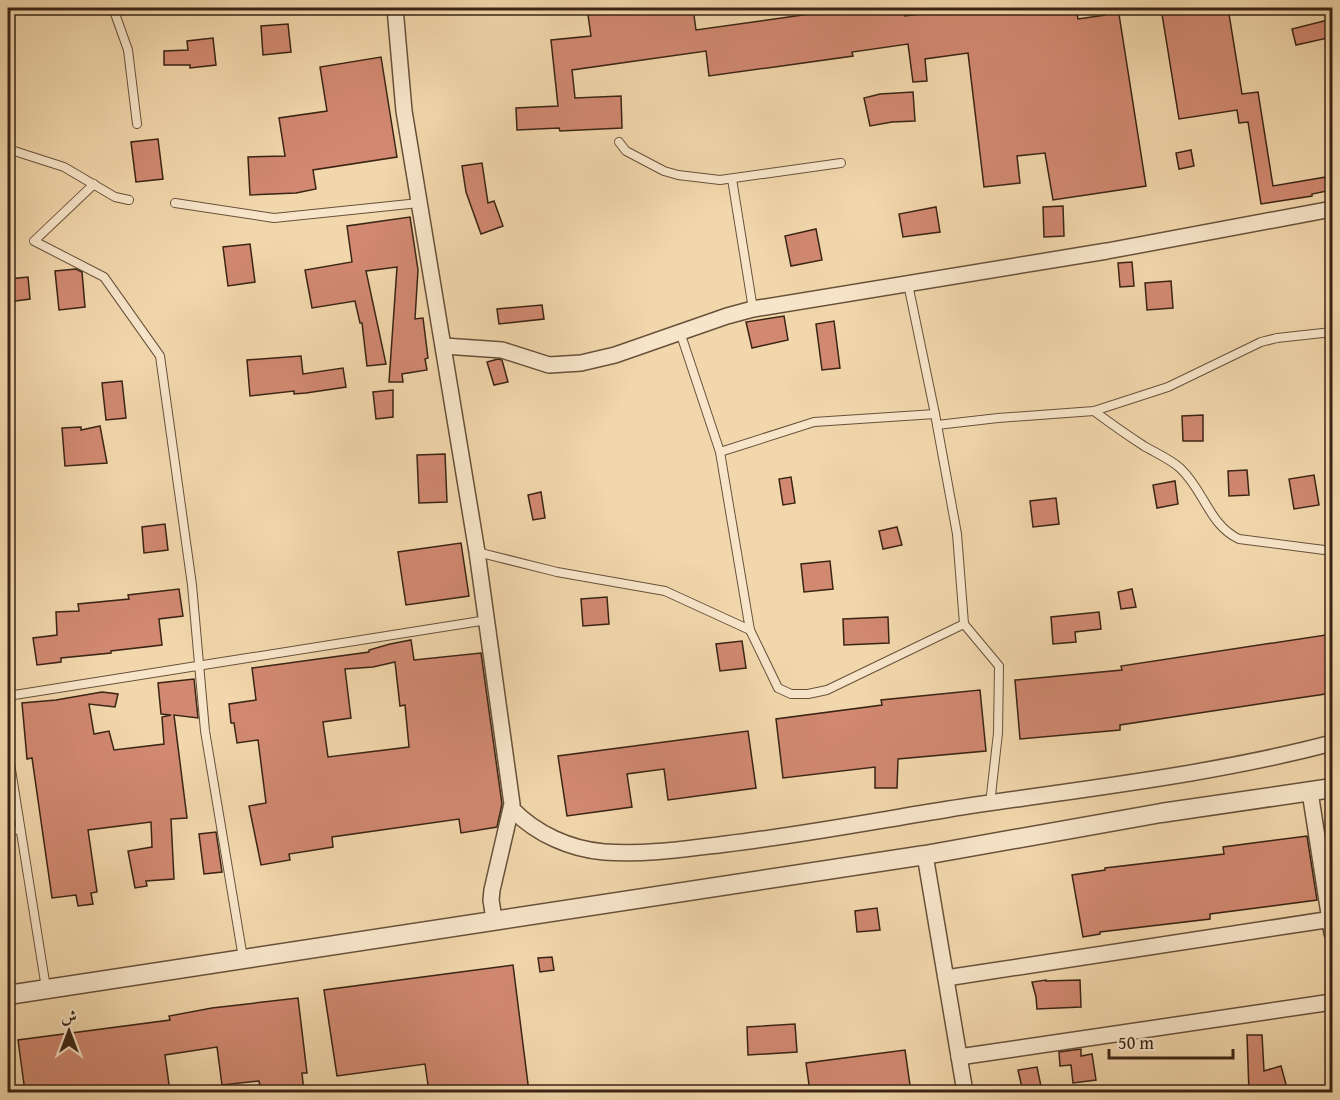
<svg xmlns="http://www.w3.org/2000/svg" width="1340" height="1100" font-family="'Gentium Book Plus',Amiri,serif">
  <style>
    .building { fill: #d18971; stroke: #3a2414; stroke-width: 1.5; fill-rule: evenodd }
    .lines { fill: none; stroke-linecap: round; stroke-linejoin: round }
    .service-casing { stroke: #68513a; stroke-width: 10 }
    .minor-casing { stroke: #68513a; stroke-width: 18 }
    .tertiary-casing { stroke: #68513a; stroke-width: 21 }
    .service { stroke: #f7e5c9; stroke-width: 8 }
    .minor { stroke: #f7e5c9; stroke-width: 15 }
    .tertiary { stroke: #f7e5c9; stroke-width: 18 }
  </style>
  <rect width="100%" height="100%" fill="#f2d7ac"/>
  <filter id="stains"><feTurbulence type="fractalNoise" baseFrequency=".00333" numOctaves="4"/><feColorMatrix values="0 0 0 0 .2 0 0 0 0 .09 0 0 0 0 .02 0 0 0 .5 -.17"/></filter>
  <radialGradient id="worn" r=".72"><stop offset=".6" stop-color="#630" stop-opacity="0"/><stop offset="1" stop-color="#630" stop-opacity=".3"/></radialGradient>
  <!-- building -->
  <g class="building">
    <path d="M 587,8 L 693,8 L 696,30 L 852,8 L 904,8 L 905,16 L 968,8 L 1076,8 L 1078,19 L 1105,15 L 1105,8 L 1118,8 L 1146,186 L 1053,200 L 1045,153 L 1017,156 L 1020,183 L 984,187 L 968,53 L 925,59 L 927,81 L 913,82 L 908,44 L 852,52 L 853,56 L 709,76 L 706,51 L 572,70 L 575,98 L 621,96 L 622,128 L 560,131 L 559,128 L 517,130 L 516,108 L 558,106 L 551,40 L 591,36 Z"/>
    <path d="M 1161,8 L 1228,8 L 1242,94 L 1258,92 L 1273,186 L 1332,176 L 1332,190 L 1312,194 L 1312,196 L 1261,204 L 1248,122 L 1239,123 L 1237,110 L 1179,119 Z"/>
    <path d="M 1328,20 L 1332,37 L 1296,45 L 1292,29 Z"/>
    <path d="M 288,24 L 291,52 L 263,55 L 261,26 Z"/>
    <path d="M 213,38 L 216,65 L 190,68 L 190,65 L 164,65 L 164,51 L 188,50 L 187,41 Z"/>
    <path d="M 381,57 L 397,157 L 313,170 L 316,189 L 296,193 L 250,195 L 248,157 L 285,156 L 279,118 L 327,111 L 320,67 Z"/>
    <path d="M 913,92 L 915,121 L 892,122 L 870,126 L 864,98 L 880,94 Z"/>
    <path d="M 158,139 L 163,179 L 136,182 L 131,142 Z"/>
    <path d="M 1191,150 L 1194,166 L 1179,169 L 1176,153 Z"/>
    <path d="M 482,163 L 488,203 L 494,201 L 503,226 L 481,234 L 466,192 L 462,166 Z"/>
    <path d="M 1063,206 L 1064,236 L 1044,237 L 1043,207 Z"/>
    <path d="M 936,207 L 940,232 L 903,237 L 899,214 Z"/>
    <path d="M 410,217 L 418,270 L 415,319 L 423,318 L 428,358 L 425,359 L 427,370 L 402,374 L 403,382 L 389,382 L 397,267 L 366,271 L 386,364 L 367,366 L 362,323 L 360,323 L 355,301 L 312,308 L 305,270 L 352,262 L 347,226 Z"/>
    <path d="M 816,229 L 822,260 L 791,266 L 785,236 Z"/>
    <path d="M 250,244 L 255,282 L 228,286 L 223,247 Z"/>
    <path d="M 1132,262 L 1134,286 L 1120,287 L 1118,263 Z"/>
    <path d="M 76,269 L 82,272 L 85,307 L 59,310 L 55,271 Z"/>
    <path d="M 28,277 L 30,299 L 8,302 L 8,279 Z"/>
    <path d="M 1171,281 L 1173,308 L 1147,310 L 1145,283 Z"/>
    <path d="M 542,305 L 544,319 L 499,324 L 497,309 Z"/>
    <path d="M 784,316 L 788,340 L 752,348 L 746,322 Z"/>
    <path d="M 834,321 L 840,368 L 822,370 L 816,324 Z"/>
    <path d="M 301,356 L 303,374 L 343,368 L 346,387 L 306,393 L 294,394 L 294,391 L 250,396 L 247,360 Z"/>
    <path d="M 498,359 L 502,360 L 508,382 L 494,385 L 487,362 Z"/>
    <path d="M 122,381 L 126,418 L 106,420 L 102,383 Z"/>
    <path d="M 393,390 L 393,417 L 376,419 L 373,392 Z"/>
    <path d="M 1203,415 L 1203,441 L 1183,441 L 1182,416 Z"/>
    <path d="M 100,426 L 107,463 L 65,466 L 62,428 L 81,427 L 81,430 Z"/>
    <path d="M 445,454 L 447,502 L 419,503 L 417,455 Z"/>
    <path d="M 1247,470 L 1249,495 L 1229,496 L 1228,471 Z"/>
    <path d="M 1314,475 L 1319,505 L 1294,509 L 1289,479 Z"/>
    <path d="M 791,477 L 795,503 L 783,505 L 779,479 Z"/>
    <path d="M 1175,481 L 1178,504 L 1157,508 L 1153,485 Z"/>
    <path d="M 541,492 L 545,518 L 533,520 L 528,495 Z"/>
    <path d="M 1056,498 L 1059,524 L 1033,527 L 1030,501 Z"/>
    <path d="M 165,524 L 168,550 L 144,553 L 142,527 Z"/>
    <path d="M 897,527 L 902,545 L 883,549 L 879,531 Z"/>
    <path d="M 461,543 L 469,596 L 406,605 L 398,552 Z"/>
    <path d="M 830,561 L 833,589 L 804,592 L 801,564 Z"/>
    <path d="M 179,589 L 183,616 L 159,619 L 162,645 L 111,651 L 111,653 L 61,658 L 61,662 L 37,665 L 33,638 L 57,635 L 56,612 L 79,611 L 78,604 L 129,599 L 128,595 Z"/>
    <path d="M 1132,589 L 1136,607 L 1121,609 L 1118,592 Z"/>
    <path d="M 607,597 L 609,624 L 583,626 L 581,599 Z"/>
    <path d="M 1099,612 L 1101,629 L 1075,632 L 1076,642 L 1053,644 L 1051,617 Z"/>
    <path d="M 888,617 L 889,643 L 844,645 L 843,619 Z"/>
    <path d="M 1332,634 L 1332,693 L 1120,725 L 1120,730 L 1020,739 L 1015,680 L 1122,670 L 1121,666 Z"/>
    <path d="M 411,640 L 414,660 L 481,653 L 502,804 L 497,827 L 461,833 L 459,819 L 332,837 L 333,847 L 289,854 L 290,860 L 261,865 L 249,806 L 266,803 L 258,740 L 237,743 L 234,723 L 231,723 L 229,704 L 256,700 L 252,668 L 369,652 L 369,650 L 390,644 ZM 395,662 L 400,706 L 405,705 L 409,747 L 328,757 L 323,722 L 351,718 L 345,669 L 373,667 Z"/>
    <path d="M 742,641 L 746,668 L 720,671 L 716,644 Z"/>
    <path d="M 194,679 L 198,718 L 174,715 L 187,818 L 171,819 L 174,879 L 146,881 L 147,886 L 135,888 L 128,851 L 152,847 L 151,822 L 88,830 L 97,892 L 91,893 L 93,904 L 78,906 L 76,895 L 52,898 L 32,758 L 27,759 L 22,703 L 56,700 L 102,692 L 118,694 L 115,707 L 89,704 L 94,734 L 109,731 L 114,750 L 164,744 L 162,717 L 171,715 L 161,714 L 158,683 Z"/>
    <path d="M 980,690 L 986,751 L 898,759 L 897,788 L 875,788 L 875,767 L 783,778 L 776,719 L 882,705 L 881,700 Z"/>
    <path d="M 748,731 L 756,788 L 668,800 L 664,769 L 627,774 L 632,807 L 567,816 L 558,756 Z"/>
    <path d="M 216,832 L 222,872 L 204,874 L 199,834 Z"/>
    <path d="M 1307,836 L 1317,900 L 1210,914 L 1210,919 L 1100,932 L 1100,934 L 1083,937 L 1072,875 L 1105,870 L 1105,868 L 1224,854 L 1223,847 Z"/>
    <path d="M 877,908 L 880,930 L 857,932 L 855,911 Z"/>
    <path d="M 552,957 L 554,970 L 540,972 L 538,958 Z"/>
    <path d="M 513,965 L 529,1092 L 429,1092 L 425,1064 L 337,1076 L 324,990 Z"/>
    <path d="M 1046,980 L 1046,981 L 1080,980 L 1081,1007 L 1037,1009 L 1036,997 L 1032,982 Z"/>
    <path d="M 298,998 L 307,1073 L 302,1073 L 304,1092 L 261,1092 L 259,1081 L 222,1085 L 217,1047 L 165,1055 L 170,1092 L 25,1092 L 18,1040 L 170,1020 L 169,1016 L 212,1008 Z"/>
    <path d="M 795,1024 L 797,1052 L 748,1055 L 747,1027 Z"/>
    <path d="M 1247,1035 L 1262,1035 L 1264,1071 L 1281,1066 L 1287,1088 L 1271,1092 L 1249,1092 Z"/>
    <path d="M 1081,1049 L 1081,1056 L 1092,1054 L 1096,1080 L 1073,1083 L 1071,1065 L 1060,1066 L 1059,1052 Z"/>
    <path d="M 905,1050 L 911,1092 L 810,1092 L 806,1063 Z"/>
    <path d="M 1037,1067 L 1042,1091 L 1023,1092 L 1018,1070 Z"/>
  </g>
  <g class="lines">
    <!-- service casing -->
    <g class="service-casing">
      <g id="service">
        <path d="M 113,8 L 128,50 L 137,124"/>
        <path d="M 619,142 L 626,151 L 664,171 L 678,175 L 720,180 L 841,163"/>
        <path d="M 8,149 L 64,167 L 115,197 L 129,200"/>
        <path d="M 732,179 L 753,309"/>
        <path d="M 94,184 L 34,241 L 104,277 L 160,356 L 192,585 L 205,731 L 243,958"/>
        <path d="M 175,203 L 274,218 L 419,203"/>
        <path d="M 908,284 L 935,414 L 957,534 L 964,624 L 999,666 L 998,733 L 990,804"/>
        <path d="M 680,332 L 720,452 L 750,630 L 778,688 L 791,694 L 808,694 L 827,690 L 964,624"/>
        <path d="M 1094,411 C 1110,423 1127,435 1144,446 C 1156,453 1170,459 1180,468 C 1204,490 1209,525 1239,539 L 1332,551"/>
        <path d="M 937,425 L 998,418 L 1094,411 L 1168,387 L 1261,342 L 1277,338 L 1332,332"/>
        <path d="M 720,452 L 814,422 L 935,414"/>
        <path d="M 477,552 L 557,572 L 665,591 L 750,630"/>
        <path d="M 8,696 L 487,620"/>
        <path d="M 8,751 L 46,988"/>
        <path d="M 8,831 L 20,829"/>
      </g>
    </g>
    <!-- minor casing -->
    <g class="minor-casing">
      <g id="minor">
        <path d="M 395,8 L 404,111 L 477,552 L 512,804 L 492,890 L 491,900 L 494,919"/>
        <path d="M 444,346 L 502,350 L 549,365 L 581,363 L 615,355 L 727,316 L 753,309 L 1107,251 L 1332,209"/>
        <path d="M 1310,792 L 1332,933"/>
        <path d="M 512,809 C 536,834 570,849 604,852 C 645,855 685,849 726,844 C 801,835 875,821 949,809 C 1077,789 1207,776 1332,743"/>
        <path d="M 925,855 L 965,1092"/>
        <path d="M 946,978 L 1332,919"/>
        <path d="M 959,1057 L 1332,1002"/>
      </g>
    </g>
    <!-- tertiary casing -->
    <g class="tertiary-casing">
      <path id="tertiary" d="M 8,995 L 925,855 L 1161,813 L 1332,788"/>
    </g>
    <!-- service -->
    <use href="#service" class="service"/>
    <!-- minor -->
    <use href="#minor" class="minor"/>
    <!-- tertiary -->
    <use href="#tertiary" class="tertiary"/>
  </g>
  <!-- margin -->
  <rect width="1340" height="1100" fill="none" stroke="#f2d7ac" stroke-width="30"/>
  <rect x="9" y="9" width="1322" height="1082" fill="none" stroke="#3a2414" stroke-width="3"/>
  <rect x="15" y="15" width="1310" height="1070" fill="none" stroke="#3a2414" stroke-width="1.5"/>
  <!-- north arrow -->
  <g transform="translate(69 1031)" stroke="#f7e5c9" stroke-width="4.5" paint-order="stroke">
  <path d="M0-4.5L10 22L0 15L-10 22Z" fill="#3a2414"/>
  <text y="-9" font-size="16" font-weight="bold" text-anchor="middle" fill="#3a2414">ش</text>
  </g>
  <!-- scale -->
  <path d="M1109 1049v9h124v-9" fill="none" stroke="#3a2414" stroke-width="3"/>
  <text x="1118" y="1049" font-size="18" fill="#3a2414" stroke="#f7e5c9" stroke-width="4.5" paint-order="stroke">50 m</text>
  <rect width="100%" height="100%" filter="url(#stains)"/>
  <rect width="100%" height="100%" fill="url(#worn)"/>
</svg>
